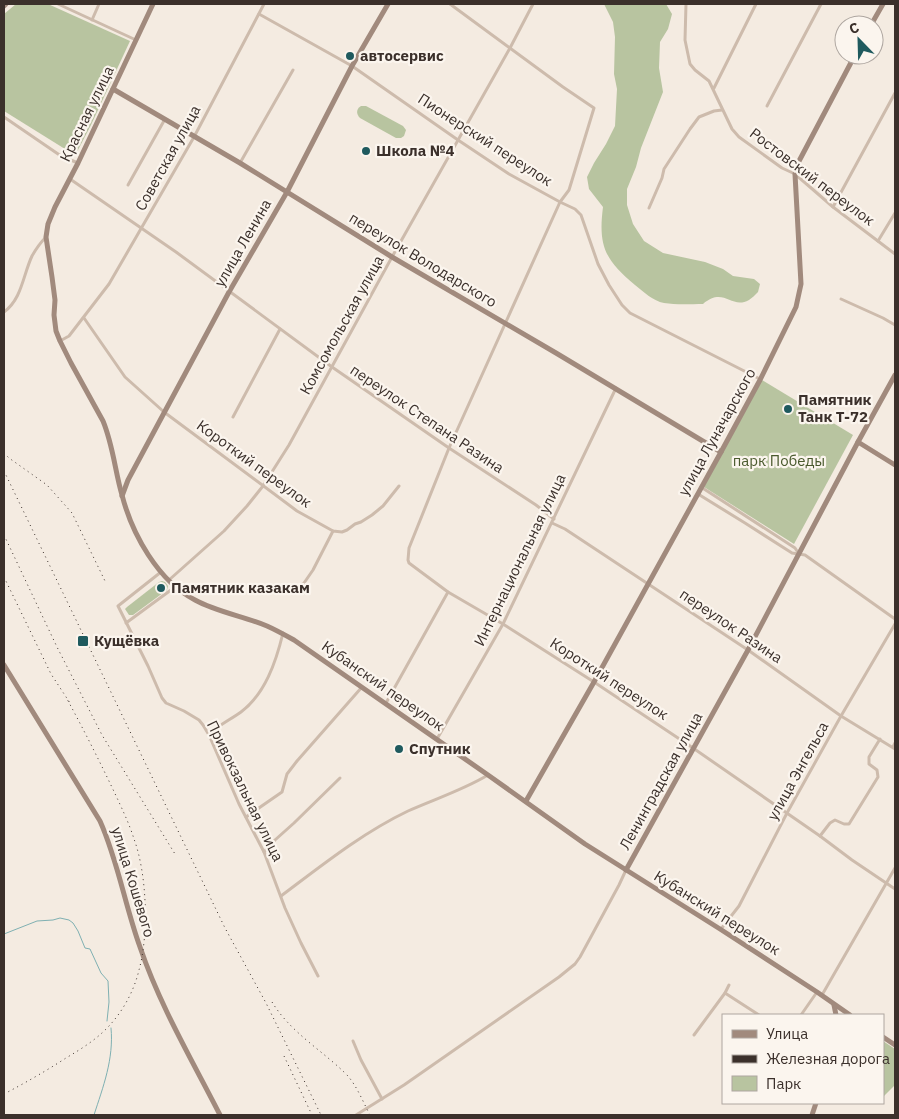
<svg xmlns="http://www.w3.org/2000/svg" width="899" height="1119" font-family="'IBM Plex Sans',sans-serif">
  <style>
    .green { fill: #b8c4a0 }
    .lines { fill: none; stroke-linecap: round; stroke-linejoin: round }
    .stream { stroke: #7fb0b2; stroke-width: 1 }
    .street { stroke: #cdbbac; stroke-width: 3 }
    .secondary { stroke: #a18a7d; stroke-width: 5 }
    .rail { stroke: #3b302b; stroke-width: 1; stroke-dasharray: 1 4; stroke-linecap: butt }
    .poi-dot { fill: #1f5a5e; stroke: #fbf5ee; stroke-width: 2 }
    .labels { text-anchor: middle; stroke-width: 4.5; stroke-linejoin: round; paint-order: stroke }
    .poi-label { font-size: 15px; font-weight: bold; fill: #3b302b; stroke: #fbf5ee; text-anchor: start }
    .street-label { font-size: 15px; fill: #3b302b; stroke: #fbf5ee }
    .park-label { font-size: 15px; fill: #4a5a2e; stroke: #fbf5ee }
  </style>
  <rect width="100%" height="100%" fill="#f4ebe1"/>
  <!-- green -->
  <g class="green">
    <path d="M 16,4 L 48,4 L 130,41 L 91,125 L 78,150 L 73,154 L 4,111 L 4,14 Z"/>
    <path d="M 604,4 L 666,4 L 672,14 L 668,29 L 660,42 L 659,68 L 663,92 L 641,148 L 636,167 L 627,189 L 627,205 L 633,224 L 644,241 L 663,253 L 705,262 L 723,269 L 733,276 L 754,279 L 760,284 L 758,292 C 755,295 752,298 749,300 C 731,310 724,286 703,304 C 691,304 676,305 664,303 C 653,301 644,292 635,285 C 605,260 598,246 603,207 L 589,189 L 587,177 L 594,163 L 606,144 L 615,126 L 617,89 L 614,74 L 615,37 L 613,22 Z"/>
    <path d="M 361,106 L 366,106 L 403,126 L 406,130 L 404,136 L 401,138 L 396,138 L 360,118 C 356,114 356,109 361,106 Z"/>
    <path d="M 762,380 L 853,435 L 794,544 L 704,487 Z"/>
    <path d="M 162,581 L 165,582 L 168,586 L 167,590 L 133,615 L 129,615 L 125,609 L 127,607 L 159,582 Z"/>
    <path d="M 883,1041 L 895,1049 L 895,1085 L 883,1097 Z"/>
  </g>
  <g class="lines">
    <!-- stream -->
    <g class="stream">
      <path d="M 4,934 L 37,921 L 53,920 L 60,918 L 69,920 L 73,923 L 78,931 L 85,948 L 90,949 L 101,973 L 108,981 L 109,1002 L 107,1021"/>
      <path d="M 94,1115 C 103,1087 114,1059 111,1028"/>
    </g>
    <!-- street -->
    <g class="street">
      <path d="M 58,4 L 136,40"/>
      <path d="M 450,4 L 563,87 L 594,108 L 569,190 L 560,202 L 449,448 L 409,548 L 408,560 L 409,563 L 448,592 L 503,624 L 594,682 L 693,748 L 820,836 L 852,860 L 895,889"/>
      <path d="M 686,4 L 685,40 L 690,64 L 695,70 L 709,81 L 732,129 L 739,137 L 782,168 L 795,174 L 833,207 L 895,254"/>
      <path d="M 259,14 L 352,66 L 458,140 L 509,174 L 560,202 L 575,209 L 581,215 L 598,264 L 609,285 L 622,305 L 630,313 L 760,379"/>
      <path d="M 92,20 L 99,4"/>
      <path d="M 714,88 L 756,4"/>
      <path d="M 767,106 L 821,4"/>
      <path d="M 4,117 L 61,156 L 78,163"/>
      <path d="M 240,163 L 293,70"/>
      <path d="M 70,179 L 176,252 L 332,367 L 449,448 L 536,505 L 554,519"/>
      <path d="M 128,185 L 165,119"/>
      <path d="M 833,207 L 895,93"/>
      <path d="M 649,208 L 662,178 L 664,169 L 690,129 L 699,117 L 714,111 L 722,110"/>
      <path d="M 878,241 L 895,213"/>
      <path d="M 841,299 L 883,318 L 895,325"/>
      <path d="M 4,312 C 22,299 23,275 32,256 C 36,249 40,243 46,237"/>
      <path d="M 84,318 L 125,377 L 164,412 L 297,511 L 333,531 L 342,532 L 347,530 L 355,524 L 361,522 L 372,515 L 383,506 L 399,486"/>
      <path d="M 60,341 L 69,336 L 109,284 L 194,137 L 264,4"/>
      <path d="M 233,417 L 280,329"/>
      <path d="M 701,487 L 795,548 L 799,554"/>
      <path d="M 698,494 L 745,523 L 792,553 L 805,555 L 895,619"/>
      <path d="M 552,523 L 565,529 L 748,650 L 841,716 L 895,749"/>
      <path d="M 161,572 L 118,606 L 148,666 L 162,698 L 166,703 L 184,711 L 199,720 L 203,725 L 209,735 L 239,804 L 264,852 L 285,908 L 301,943 L 318,976"/>
      <path d="M 169,580 L 224,531 L 247,506 L 263,486 L 289,445 L 392,257 L 510,48 L 533,4"/>
      <path d="M 297,588 L 304,583 L 313,570 L 333,531"/>
      <path d="M 126,623 L 175,587"/>
      <path d="M 386,703 L 448,592"/>
      <path d="M 209,735 C 218,725 230,720 241,712 C 265,694 276,662 283,633"/>
      <path d="M 437,739 L 503,624 L 616,388"/>
      <path d="M 893,747 L 895,743"/>
      <path d="M 246,817 L 282,792 L 287,774 L 297,761 L 362,687"/>
      <path d="M 820,836 L 830,823 L 835,820 L 844,824 L 849,824 L 878,777 L 877,770 L 869,764 L 869,757 L 880,739"/>
      <path d="M 264,852 L 275,840 L 294,823 L 340,778"/>
      <path d="M 281,896 C 321,866 362,833 408,811 C 435,799 463,790 488,775"/>
      <path d="M 721,929 L 739,906 L 787,813 L 841,716 L 895,624"/>
      <path d="M 725,993 L 759,1015"/>
      <path d="M 822,995 L 895,868"/>
      <path d="M 801,1015 L 817,992"/>
      <path d="M 694,1035 L 725,993 L 729,985"/>
      <path d="M 353,1041 L 361,1060 L 382,1099"/>
      <path d="M 356,1115 L 404,1085 L 559,977 L 575,964 L 580,957 L 619,885 L 626,870"/>
    </g>
    <!-- secondary -->
    <g class="secondary">
      <path d="M 153,4 L 78,163 L 55,207 L 48,224 L 46,237 L 52,277 L 55,300 L 54,315 L 56,331 L 60,341 L 71,363 L 103,421 C 113,445 115,471 122,495 C 132,534 158,581 195,600 C 217,612 243,616 267,626 C 276,630 285,635 294,640 L 488,775 L 585,844 L 720,929 L 817,992 L 850,1015"/>
      <path d="M 4,6 L 6,4"/>
      <path d="M 871,25 L 883,4"/>
      <path d="M 113,89 L 240,163 L 392,257 L 556,353 L 721,452"/>
      <path d="M 858,442 L 895,465"/>
      <path d="M 122,496 L 128,480 L 229,292 L 287,192 L 352,66 L 388,4"/>
      <path d="M 4,665 L 100,821 C 118,861 125,906 140,947 C 160,1006 192,1060 220,1115"/>
      <path d="M 526,801 L 594,682 L 721,452 L 760,380 L 796,307 L 801,284 L 795,174 L 798,163 L 855,55"/>
      <path d="M 626,870 L 748,650 L 858,442 L 895,375"/>
      <path d="M 834,1005 L 836,1015"/>
      <path d="M 883,1037 L 895,1045"/>
      <path d="M 812,1115 L 816,1103"/>
    </g>
    <!-- rail -->
    <g class="rail">
      <path d="M 4,453 L 9,458 L 47,485 L 72,513 L 105,581"/>
      <path d="M 4,471 L 225,928 L 266,1003 L 321,1115"/>
      <path d="M 4,535 L 57,647 L 102,735 L 175,854"/>
      <path d="M 4,577 L 51,674 L 70,703"/>
      <path d="M 272,1002 C 291,1033 322,1050 347,1075 C 357,1086 363,1102 370,1115"/>
      <path d="M 284,1056 L 312,1115"/>
      <path d="M 4,1094 C 25,1083 46,1071 66,1058 C 81,1049 96,1040 109,1026 C 123,1011 134,991 139,970 C 149,934 147,874 134,839 C 130,826 124,813 118,800 C 102,766 85,732 67,699"/>
    </g>
  </g>
  <!-- markers -->
  <g class="poi-dot">
    <circle cx="350" cy="56" r="5"/>
    <circle cx="366" cy="151" r="5"/>
    <circle cx="788" cy="409" r="5"/>
    <circle cx="161" cy="588" r="5"/>
    <rect x="77" y="635" width="12" height="12" rx="2.5"/>
    <circle cx="399" cy="749" r="5"/>
  </g>
  <g class="labels">
    <!-- poi labels -->
    <g class="poi-label">
      <text x="360" y="61">автосервис</text>
      <text x="376" y="156">Школа №4</text>
      <text x="798" y="405">Памятник<tspan x="798" dy="17">Танк Т-72</tspan></text>
      <text x="171" y="593">Памятник казакам</text>
      <text x="94" y="646">Кущёвка</text>
      <text x="409" y="754">Спутник</text>
    </g>
    <!-- street labels -->
    <g class="street-label">
      <text transform="translate(87 114) rotate(-64)" y="5">Красная улица</text>
      <text transform="translate(485 140) rotate(33)" y="5">Пионерский переулок</text>
      <text transform="translate(168 158) rotate(-61)" y="5">Советская улица</text>
      <text transform="translate(812 177) rotate(37)" y="5">Ростовский переулок</text>
      <text transform="translate(243 243) rotate(-60)" y="5">улица Ленина</text>
      <text transform="translate(423 260) rotate(31)" y="5">переулок Володарского</text>
      <text transform="translate(342 325) rotate(-61)" y="5">Комсомольская улица</text>
      <text transform="translate(427 419) rotate(34)" y="5">переулок Степана Разина</text>
      <text transform="translate(717 432) rotate(-61)" y="5">улица Луначарского</text>
      <text transform="translate(254 464) rotate(36)" y="5">Короткий переулок</text>
      <text transform="translate(520 560) rotate(-64)" y="5">Интернациональная улица</text>
      <text transform="translate(731 626) rotate(34)" y="5">переулок Разина</text>
      <text transform="translate(609 679) rotate(33)" y="5">Короткий переулок</text>
      <text transform="translate(383 686) rotate(35)" y="5">Кубанский переулок</text>
      <text transform="translate(798 771) rotate(-61)" y="5">улица Энгельса</text>
      <text transform="translate(661 781) rotate(-61)" y="5">Ленинградская улица</text>
      <text transform="translate(245 791) rotate(64)" y="5">Привокзальная улица</text>
      <text transform="translate(133 882) rotate(73)" y="5">улица Кошевого</text>
      <text transform="translate(717 913) rotate(32)" y="5">Кубанский переулок</text>
    </g>
    <!-- park labels -->
    <g class="park-label">
      <text x="779" y="466">парк Победы</text>
    </g>
  </g>
  <!-- border -->
  <rect width="899" height="1119" fill="none" stroke="#3b302b" stroke-width="10"/>
  <!-- legend -->
  <rect x="722" y="1014" width="162" height="90" fill="#fbf5ee" stroke="#aea6a0"/>
  <rect x="732" y="1030" width="25" height="8" fill="#a18a7d" stroke="#aea6a0"/>
  <text x="766" y="1039" font-size="15" fill="#3b302b">Улица</text>
  <rect x="732" y="1055" width="25" height="8" fill="#3b302b" stroke="#aea6a0"/>
  <text x="766" y="1064" font-size="15" fill="#3b302b">Железная дорога</text>
  <rect x="732" y="1076" width="25" height="15" fill="#b8c4a0" stroke="#aea6a0"/>
  <text x="766" y="1089" font-size="15" fill="#3b302b">Парк</text>
  <!-- north arrow -->
  <g transform="translate(859 40) rotate(337)"><circle r="24" fill="#fbf5ee" stroke="#aea6a0"/>
  <path d="M0-4L9 19L0 12L-9 19Z" fill="#1f5a5e"/>
  <text y="-8" font-size="14" font-weight="bold" text-anchor="middle" fill="#3b302b">С</text>
  </g>
</svg>
